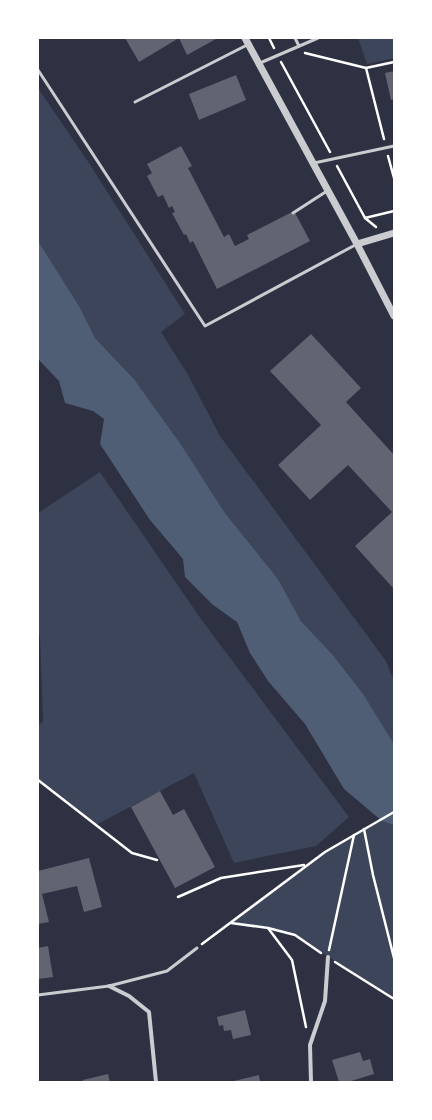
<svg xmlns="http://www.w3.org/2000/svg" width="432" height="1120" font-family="Mulish,sans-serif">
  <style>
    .green { fill: #3c4559 }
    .water { fill: #4f5d75 }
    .building { fill: #626471 }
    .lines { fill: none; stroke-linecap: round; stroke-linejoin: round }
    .path { stroke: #fff; stroke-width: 2.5 }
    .service { stroke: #caccd0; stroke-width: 3 }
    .minor { stroke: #caccd0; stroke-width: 4 }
    .tertiary { stroke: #caccd0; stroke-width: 7 }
  </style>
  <rect width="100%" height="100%" fill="#2d3142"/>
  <!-- green -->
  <g class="green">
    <path d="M 358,38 L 394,38 L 394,58 L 367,64 Z"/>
    <path d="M 38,88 L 87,160 L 185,314 L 161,332 L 187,373 L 220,436 L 386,661 L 394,681 L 394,744 L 332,654 L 301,621 L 278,579 L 225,513 L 182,446 L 134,379 L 95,338 L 79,306 L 38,241 Z"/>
    <path d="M 100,472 L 201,619 L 349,817 L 316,846 L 234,863 L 194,773 L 96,825 L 38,780 L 38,727 L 43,721 L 40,636 L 38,630 L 38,513 Z"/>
    <path d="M 382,821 L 394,825 L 394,999 L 295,935 L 268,928 L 230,923 C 279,885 327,848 382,821 Z"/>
  </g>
  <!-- water -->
  <path class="water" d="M 38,241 L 79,306 L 95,338 L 134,379 L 182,446 L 225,513 L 278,579 L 301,621 L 332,654 L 363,694 L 394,744 L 394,825 L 382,821 L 344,789 L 305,724 L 268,681 L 250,653 L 237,622 L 213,605 L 185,577 L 183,559 L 150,520 L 100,444 L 104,419 L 93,411 L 65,403 L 59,381 L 38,359 Z"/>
  <!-- building -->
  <g class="building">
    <path d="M 125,38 L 215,38 L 216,39 L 187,55 L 179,38 L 139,62 Z"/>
    <path d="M 394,71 L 394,99 L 391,100 L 385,73 Z"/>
    <path d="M 236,75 L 246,100 L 199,120 L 189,94 Z"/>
    <path d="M 181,146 L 192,166 L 188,168 L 224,237 L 229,234 L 235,246 L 249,239 L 247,235 L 294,211 L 310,241 L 217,289 L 193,241 L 190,243 L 186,234 L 184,235 L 172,213 L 175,212 L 172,206 L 169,208 L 163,195 L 158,197 L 147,176 L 152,173 L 147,164 Z"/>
    <path d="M 311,334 L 361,388 L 346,402 L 394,455 L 394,589 L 355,546 L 392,512 L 348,465 L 310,500 L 278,465 L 321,425 L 270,371 Z"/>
    <path d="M 160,791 L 173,815 L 184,809 L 215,867 L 175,888 L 131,807 Z"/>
    <path d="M 89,858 L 102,907 L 84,912 L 77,886 L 42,894 L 49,922 L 38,924 L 38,871 Z"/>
    <path d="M 48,946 L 53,977 L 38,979 L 38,948 Z"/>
    <path d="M 245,1010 L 251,1035 L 233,1039 L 231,1030 L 224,1031 L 223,1025 L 219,1026 L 217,1017 Z"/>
    <path d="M 360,1052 L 363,1061 L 370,1059 L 374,1074 L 348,1082 L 339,1082 L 332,1060 Z"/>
    <path d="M 108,1074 L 110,1082 L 83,1082 L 83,1080 Z"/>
    <path d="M 259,1075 L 260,1082 L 234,1082 L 234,1081 Z"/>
  </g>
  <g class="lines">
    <!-- path -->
    <g class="path">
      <path d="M 269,38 L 274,48"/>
      <path d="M 305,53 L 366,68 L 394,62"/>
      <path d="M 281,62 L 330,152"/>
      <path d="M 366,68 L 384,139"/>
      <path d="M 388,156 L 394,178"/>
      <path d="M 337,166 L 365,218 L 394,211"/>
      <path d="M 365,218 L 376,227"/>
      <path d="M 38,780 L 132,853 L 157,860"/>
      <path d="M 364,829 L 373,875 L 394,958"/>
      <path d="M 178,897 L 221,878 L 304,865"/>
      <path d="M 231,923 L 268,928 L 295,935 L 321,953"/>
      <path d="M 268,928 L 292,960 L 306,1027"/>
      <path d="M 202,944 L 325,852 L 394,812"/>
      <path d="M 329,950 L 354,835"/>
      <path d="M 335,962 L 394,999"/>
    </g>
    <!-- service -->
    <g class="service">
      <path d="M 295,38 L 299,46"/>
      <path d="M 260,63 L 318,38"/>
      <path d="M 38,70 L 205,326 L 357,244"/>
      <path d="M 135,102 L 249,44"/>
      <path d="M 314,163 L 394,146"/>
      <path d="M 293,213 L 327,191"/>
      <path d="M 38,995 L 109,986 L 167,971 L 197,948"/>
    </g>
    <!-- minor -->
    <g class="minor">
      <path d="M 109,986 L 129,996 L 149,1012 L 156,1082"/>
      <path d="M 311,1082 L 310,1045 L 325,1001 L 328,957"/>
    </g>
    <!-- tertiary -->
    <g class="tertiary">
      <path d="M 245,38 L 357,244 L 394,316"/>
      <path d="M 357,244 L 394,233"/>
    </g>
  </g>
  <!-- border -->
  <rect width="432" height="1120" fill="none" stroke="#ffffff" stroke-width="78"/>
</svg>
